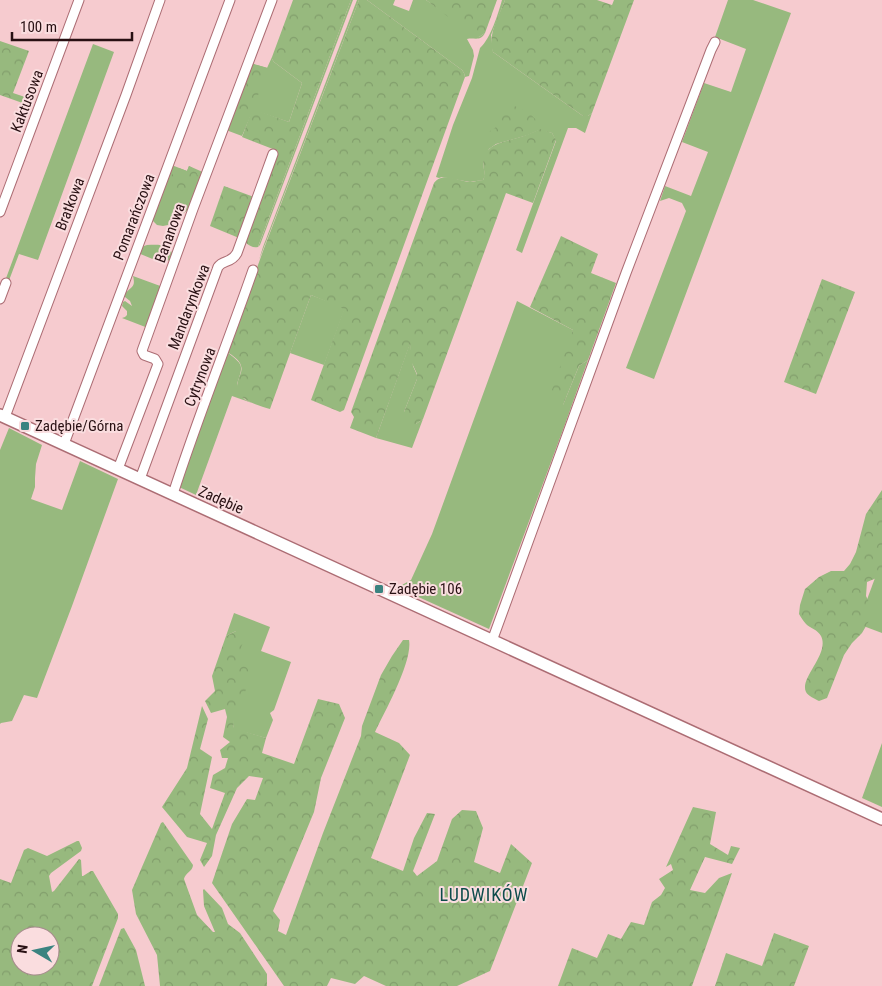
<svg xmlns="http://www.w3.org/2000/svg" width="882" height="986" font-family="'Roboto Condensed',sans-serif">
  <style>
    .grass { fill: #97b97e }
    .forest { fill: url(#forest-crowns); fill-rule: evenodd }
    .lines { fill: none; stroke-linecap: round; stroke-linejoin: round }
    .minor-casing { stroke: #ac6d74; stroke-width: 11 }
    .tertiary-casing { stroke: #ac6d74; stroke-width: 14 }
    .minor { stroke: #fff; stroke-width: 9 }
    .tertiary { stroke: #fff; stroke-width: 11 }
    .poi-dot { fill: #3a8380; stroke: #fadddf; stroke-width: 2 }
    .labels { text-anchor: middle; stroke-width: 4; stroke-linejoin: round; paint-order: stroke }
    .street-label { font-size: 15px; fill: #281013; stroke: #fadddf }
    .poi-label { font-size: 15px; fill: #281013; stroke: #fadddf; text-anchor: start }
    .quarter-label { font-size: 18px; letter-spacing: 1px; fill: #0d4c4b; stroke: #fadddf }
  </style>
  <defs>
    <pattern id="forest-crowns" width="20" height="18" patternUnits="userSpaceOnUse" patternTransform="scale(1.25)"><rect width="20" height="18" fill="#97b97e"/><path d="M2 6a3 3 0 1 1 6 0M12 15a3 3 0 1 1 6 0" fill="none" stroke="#829e6c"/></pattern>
  </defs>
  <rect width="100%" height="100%" fill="#f6cbcf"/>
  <!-- grass -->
  <g class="grass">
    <path d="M 351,0 L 353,0 L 260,245 L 258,247 L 255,247 L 258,247 Z"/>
    <path d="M 357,0 L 359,0 L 259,260 L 263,247 Z"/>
    <path d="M 367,0 L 395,0 L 393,5 L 409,11 L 413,0 L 426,0 L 479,37 L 485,33 C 480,42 474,37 467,39 L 473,50 L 474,56 L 469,76 L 465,77 L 464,73 L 462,70 Z"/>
    <path d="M 502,0 L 505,0 L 491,35 L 493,52 L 583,116 L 588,116 L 592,113 L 585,133 L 576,128 L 568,128 L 522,253 L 516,250 L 556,141 L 552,133 L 539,130 L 528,135 L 496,144 L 489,149 L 483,163 L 485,176 L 483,180 L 470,182 L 442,177 L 439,178 L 436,177 L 453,125 L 472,78 L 480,48 C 491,38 498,14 502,0 Z"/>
    <path d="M 728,0 L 753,0 L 791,13 L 654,379 L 626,368 L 686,211 L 682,203 L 669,198 L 660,201 L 665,186 L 691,196 L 708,152 L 682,142 L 704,83 L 731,92 L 746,49 L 715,37 Z"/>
    <path d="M 93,44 L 114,52 L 38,260 L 19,254 L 8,283 L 5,281 Z"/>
    <path d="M 272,57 L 272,59 L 274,62 L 302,83 L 289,122 L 253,110 L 242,136 L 226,130 L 251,63 L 267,68 Z"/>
    <path d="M 169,164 L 187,171 L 189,166 L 205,173 L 189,209 L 168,225 L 163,226 L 157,225 L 153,221 L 152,215 Z"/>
    <path d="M 147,245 C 160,244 176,244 172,262 L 157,256 L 155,260 L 138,253 L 141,247 Z"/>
    <path d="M 133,276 L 163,287 L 148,328 L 122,318 L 125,317 L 127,315 L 127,311 L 122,306 L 123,302 L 125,301 L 132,306 L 130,301 L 125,297 L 125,294 C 131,286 136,288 133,276 Z"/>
    <path d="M 311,295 L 345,308 L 324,365 L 290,353 Z"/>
    <path d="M 517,301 L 573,330 L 563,405 L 579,366 L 588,360 L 564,427 L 489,629 L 414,595 L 400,586 L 411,580 L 432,534 Z"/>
    <path d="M 410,343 L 413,366 L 417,375 L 417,379 L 404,412 L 416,424 L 423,419 L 412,448 L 376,438 Z"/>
    <path d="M 227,352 C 243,365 244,364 237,384 L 244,399 L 252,403 L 232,396 L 196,495 L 179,487 Z"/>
    <path d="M 9,428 L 42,445 L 36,464 L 35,478 L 35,487 L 31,499 L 62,510 L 80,461 L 118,479 L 72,606 L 37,698 L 24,695 L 12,721 L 1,723 L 0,724 L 0,450 Z"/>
    <path d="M 882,559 L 882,633 L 858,624 Z"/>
    <path d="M 234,613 L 270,627 L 261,651 L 291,662 L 274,710 L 270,713 L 273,720 L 266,738 L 234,729 L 233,724 L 236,631 L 226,636 Z"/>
    <path d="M 882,743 L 882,807 L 862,798 Z"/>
  </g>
  <!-- forest -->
  <g class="forest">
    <path d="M 293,0 L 351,0 L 259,244 L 258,247 C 253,248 250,246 246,243 L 246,240 L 278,151 L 242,137 L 252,110 L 239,109 L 237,104 L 249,70 L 253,65 L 257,65 L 268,68 L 253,109 L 289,122 L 302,83 L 274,62 L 272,59 L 272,57 Z"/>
    <path d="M 359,0 L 367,0 L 462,70 L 464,73 L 465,77 L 344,410 L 340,412 L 311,400 L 344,309 L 311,295 L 270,409 C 257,405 232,399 238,381 C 239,376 243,371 241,366 C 240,360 232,355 227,352 L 263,251 Z"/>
    <path d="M 426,0 L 497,0 L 485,33 L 479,37 L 473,36 Z"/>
    <path d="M 505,0 L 597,0 L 612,5 L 614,0 L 634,0 L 592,113 L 588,116 L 583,116 L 493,52 C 487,35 499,16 505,0 Z"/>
    <path d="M 0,41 L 29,51 L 13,93 L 34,100 L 31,106 L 0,95 Z"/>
    <path d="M 505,103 L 508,103 C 517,107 533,113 537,122 C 530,132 505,138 493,140 L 488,138 L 487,135 C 490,129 496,129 499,124 C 502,117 501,110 505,103 Z"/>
    <path d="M 540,129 L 552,133 L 556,140 L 533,203 L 506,193 L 423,419 L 416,424 L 410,425 L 404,421 L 404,412 L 417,379 L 417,374 L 411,361 L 410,344 L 376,438 L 350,428 L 354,417 L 351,412 L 434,183 C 443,171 458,181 470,182 C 474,182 479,180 483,180 C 487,173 481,165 484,157 C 489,143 505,142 517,138 C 525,136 532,133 540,129 Z"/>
    <path d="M 189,166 C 206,174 195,191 186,200 C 165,200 164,177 179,168 L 187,171 Z"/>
    <path d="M 224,186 L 254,197 L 239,238 L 210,226 Z"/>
    <path d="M 561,236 L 598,254 L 591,273 L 616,283 L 588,360 L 579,366 L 563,405 L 548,401 L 573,330 L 530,307 Z"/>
    <path d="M 822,279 L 855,292 L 816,394 L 784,382 Z"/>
    <path d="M 882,490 L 882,573 L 879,577 L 867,582 L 866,596 L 872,608 L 869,621 L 862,633 L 852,643 L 844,655 L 827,698 L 819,701 C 815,699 808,696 806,692 C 799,678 830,654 821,636 C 818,630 810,628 806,624 C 803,621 801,617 799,614 L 800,605 L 805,589 L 819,577 L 831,571 L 844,571 L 850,564 L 856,552 L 866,514 Z"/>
    <path d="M 236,631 L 246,634 L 236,662 L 249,663 L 252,674 L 233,723 L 234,728 L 266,738 L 262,753 L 294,764 L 318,699 L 339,704 L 345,718 L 321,778 L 314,812 L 273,911 L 280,920 L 278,931 L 286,935 L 323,833 L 361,736 L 362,726 L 381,675 L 392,656 L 403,640 L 409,640 C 413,661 385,711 375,732 L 399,743 L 410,755 L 371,858 L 403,871 L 414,838 L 427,813 L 435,814 L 413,871 L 417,876 L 437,861 L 452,819 L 462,810 L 476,811 L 483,828 L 474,862 L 500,873 L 511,844 L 532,863 L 490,971 L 457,986 L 386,986 L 364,976 L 355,984 L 331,978 L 327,986 L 284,986 L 212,883 L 232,824 L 247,799 L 255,800 L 263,778 L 249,776 L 237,788 L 216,835 L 212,856 L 204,867 L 200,860 L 207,843 L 187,837 L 162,807 L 187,768 L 202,706 L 208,719 L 200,749 L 212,757 L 200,814 L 212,829 L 225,793 L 210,788 L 213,775 L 225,768 L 228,758 L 222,758 L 220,750 L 230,742 L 223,737 L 227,717 L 225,709 L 211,713 L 205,701 L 215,691 L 212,676 L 226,636 Z"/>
    <path d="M 693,807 L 716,812 L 710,844 L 728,855 L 731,846 L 740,848 L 732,864 L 705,857 L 690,890 L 705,893 L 719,878 L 732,873 L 692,986 L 558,986 L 572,948 L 597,958 L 608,934 L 621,939 L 631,922 L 644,925 L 652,902 L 661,895 L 665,888 L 659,879 L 673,870 L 671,864 L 666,867 Z"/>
    <path d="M 163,822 L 193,865 C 193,871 185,873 184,879 L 197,915 L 213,932 L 215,932 L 204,906 L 203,890 L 204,889 L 222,908 L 228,924 L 240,933 L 267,974 L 267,986 L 160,986 L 157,955 L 136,914 L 132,890 L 161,823 Z"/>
    <path d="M 77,841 L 79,841 L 82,848 L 81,851 L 51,873 L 49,876 L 52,892 L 54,891 L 79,859 L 81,860 L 82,876 L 83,876 L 91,871 L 93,871 L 118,914 L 118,918 L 92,986 L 0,986 L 0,879 L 11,883 L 24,850 L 28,848 L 47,856 ZM 20,936 L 50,936 L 50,966 L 20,966 Z"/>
    <path d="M 124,928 L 136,950 L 145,986 L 99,986 L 121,929 Z"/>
    <path d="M 774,933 L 809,946 L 794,986 L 715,986 L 726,953 L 762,966 Z"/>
  </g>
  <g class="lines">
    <!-- minor casing -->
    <g class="minor-casing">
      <g id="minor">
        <path d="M 0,212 L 79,0"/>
        <path d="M 0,299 L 6,283"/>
        <path d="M 5,417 L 126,95 L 160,0"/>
        <path d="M 64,444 L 230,0"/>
        <path d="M 118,469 L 158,364 L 155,359 L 144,355 L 142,351 L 143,348 L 193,209 L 272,0"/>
        <path d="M 140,479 L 218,267 C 223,259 231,264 237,253 L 273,154"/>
        <path d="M 173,494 C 197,419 227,345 253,270"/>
        <path d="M 492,641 L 626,273 L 711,50 L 715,42"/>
      </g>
    </g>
    <!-- tertiary casing -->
    <g class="tertiary-casing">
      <path id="tertiary" d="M 0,415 L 882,819"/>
    </g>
    <!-- minor -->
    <use href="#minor" class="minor"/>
    <!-- tertiary -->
    <use href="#tertiary" class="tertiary"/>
  </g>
  <!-- markers -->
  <g class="poi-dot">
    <rect x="20" y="421" width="10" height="10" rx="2.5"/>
    <rect x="374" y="584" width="10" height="10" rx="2.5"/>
  </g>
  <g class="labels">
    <!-- street labels -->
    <g class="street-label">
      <text transform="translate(27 101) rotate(-69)" y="5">Kaktusowa</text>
      <text transform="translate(70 204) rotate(-69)" y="5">Bratkowa</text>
      <text transform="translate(134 217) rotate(-69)" y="5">Pomarańczowa</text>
      <text transform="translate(170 233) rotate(-70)" y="5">Bananowa</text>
      <text transform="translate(189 307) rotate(-69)" y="5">Mandarynkowa</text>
      <text transform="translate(200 377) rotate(-69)" y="5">Cytrynowa</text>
      <text transform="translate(221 500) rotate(24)" y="5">Zadębie</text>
    </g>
    <!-- poi labels -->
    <g class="poi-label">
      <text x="35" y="431">Zadębie/Górna</text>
      <text x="389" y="594">Zadębie 106</text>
    </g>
    <!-- quarter labels -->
    <g class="quarter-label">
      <text x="484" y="901">LUDWIKÓW</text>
    </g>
  </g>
  <!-- north arrow -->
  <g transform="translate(35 951) rotate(279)"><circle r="24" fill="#fadddf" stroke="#a68b8d"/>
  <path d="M0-4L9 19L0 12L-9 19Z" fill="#3a8380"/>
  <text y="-8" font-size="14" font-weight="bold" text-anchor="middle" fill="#281013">N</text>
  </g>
  <!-- scale -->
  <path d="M12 32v8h120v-8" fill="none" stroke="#281013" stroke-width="2.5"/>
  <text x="20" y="32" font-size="15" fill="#281013" stroke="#fadddf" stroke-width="4" paint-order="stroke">100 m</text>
</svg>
